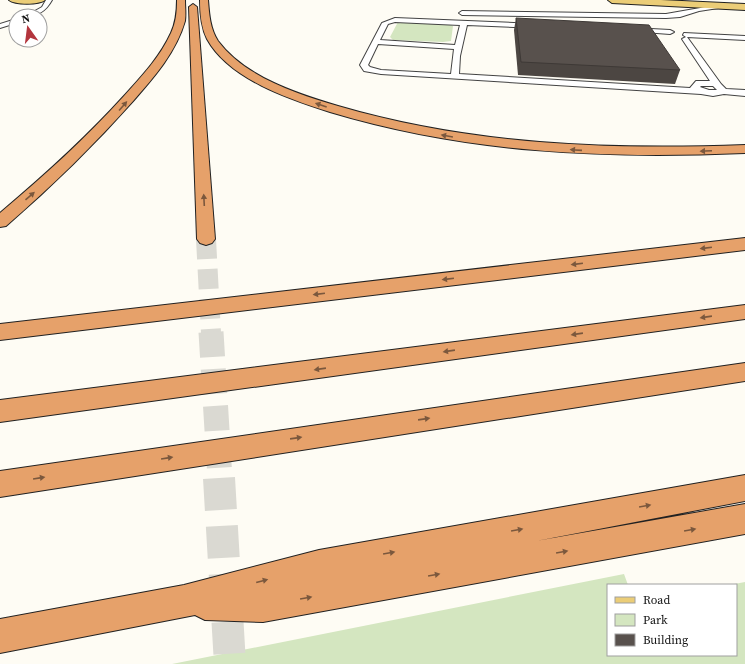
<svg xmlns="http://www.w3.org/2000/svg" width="745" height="664" font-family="'Source Serif 4',serif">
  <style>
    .green { fill: #d4e6c0 }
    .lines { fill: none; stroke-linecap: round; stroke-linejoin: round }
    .highway-tunnel-far2 { stroke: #dad9d2; stroke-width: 20; stroke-dasharray: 20 10; stroke-linecap: butt }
    .highway-tunnel-far1 { stroke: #dad9d2; stroke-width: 25; stroke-dasharray: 25 12; stroke-linecap: butt }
    .highway-tunnel { stroke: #dad9d2; stroke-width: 32; stroke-dasharray: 32 16; stroke-linecap: butt }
    .lane-casing { stroke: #434343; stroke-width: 2 }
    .primary-casing { stroke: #212121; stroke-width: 2 }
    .highway-casing { stroke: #212121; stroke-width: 2 }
    .lane { fill: #fff; fill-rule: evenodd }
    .primary { fill: #ebcd77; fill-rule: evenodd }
    .highway { fill: #e6a16a; fill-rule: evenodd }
    .wall { fill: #4c4642 }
    .building { fill: #58514d; stroke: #3e3936 }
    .oneway { fill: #7b583d }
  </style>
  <rect width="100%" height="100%" fill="#fefcf4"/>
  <!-- green -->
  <g class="green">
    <path d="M 398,22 L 451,25 L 453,26 L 451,41 L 443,42 L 393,40 L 390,37 Z"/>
    <path d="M 624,574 L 628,585 L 608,585 L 608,655 L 736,655 L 736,585 L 729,585 L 745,582 L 745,664 L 172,664 Z"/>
  </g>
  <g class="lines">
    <!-- highway-tunnel-far2 -->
    <path class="highway-tunnel-far2" d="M 206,239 L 211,333"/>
    <!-- highway-tunnel-far1 -->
    <path class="highway-tunnel-far1" d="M 211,332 L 220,479"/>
    <!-- highway-tunnel -->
    <path class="highway-tunnel" d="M 219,478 L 230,664"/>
    <!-- lane casing -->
    <g class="lane-casing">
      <g id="lane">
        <path d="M 46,0 L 52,0 C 46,11 38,16 26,16 L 42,7 Z"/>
        <path d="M 723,4 L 726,6 L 725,7 L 699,11 L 680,17 L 666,18 L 462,15 L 459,13 L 462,11 L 666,14 Z"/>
        <path d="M 395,18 L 537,24 L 540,26 L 537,28 L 467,25 L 460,56 L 459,74 L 690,88 L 696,81 L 710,81 L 682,39 L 686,37 L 683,35 L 684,33 L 745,36 L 745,40 L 687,37 L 721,84 L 726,89 L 745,90 L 745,96 L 724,94 L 713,96 L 701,94 L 381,74 L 364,71 L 360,65 L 382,23 ZM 395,22 L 460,25 L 455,45 L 380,40 L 388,24 ZM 378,44 L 454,49 L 451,74 L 381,70 L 370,67 L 368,65 ZM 701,86 L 713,86 L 717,90 L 709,90 L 700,87 Z"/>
        <path d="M 16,19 L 16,23 L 0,28 L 0,24 Z"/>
        <path d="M 632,28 L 670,30 L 674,32 L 670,34 L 630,31 L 630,29 Z"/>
      </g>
    </g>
    <!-- primary casing -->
    <g class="primary-casing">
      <g id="primary">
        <path d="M 9,0 L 45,0 C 39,5 15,5 9,0 Z"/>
        <path d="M 608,0 L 661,0 L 745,4 L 745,10 L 612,3 Z"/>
      </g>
    </g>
    <!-- highway casing -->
    <g class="highway-casing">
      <g id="highway">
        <path d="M 177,0 L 185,0 C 185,7 186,14 185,21 C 176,52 155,76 134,100 C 94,145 52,186 6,226 L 0,227 L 0,213 C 44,176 86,138 124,96 C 142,76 160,57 171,33 C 176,22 177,12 177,0 Z"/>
        <path d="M 200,0 L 208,0 C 209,13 210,29 218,41 C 245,77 297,94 338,106 C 471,145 607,150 745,145 L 745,153 C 603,159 467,153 330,112 C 289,99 229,79 207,39 C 201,27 200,13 200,0 Z"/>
        <path d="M 193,4 L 197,7 L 215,239 L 212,243 L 206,245 L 200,243 L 197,239 L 189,7 Z"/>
        <path d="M 745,238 L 745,250 L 0,340 L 0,324 Z"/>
        <path d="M 745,305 L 745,319 L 0,422 L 0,400 Z"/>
        <path d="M 745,363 L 745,381 L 0,497 L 0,471 Z"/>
        <path d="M 745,475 L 745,501 L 536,541 L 745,504 L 745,534 L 263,622 L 205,620 L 195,615 L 0,653 L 0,619 L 184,585 L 319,550 Z"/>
      </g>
    </g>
    <!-- lane -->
    <use href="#lane" class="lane"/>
    <!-- primary -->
    <use href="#primary" class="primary"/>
    <!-- highway -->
    <use href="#highway" class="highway"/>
  </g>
  <!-- wall -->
  <path class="wall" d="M 516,18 L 680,70 L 675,84 L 518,75 L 514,30 Z"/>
  <!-- building -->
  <path class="building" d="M 516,18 L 649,25 L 680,70 L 521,62 Z"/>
  <!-- one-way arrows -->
  <defs><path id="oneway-solid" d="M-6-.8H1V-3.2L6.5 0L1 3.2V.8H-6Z"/></defs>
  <g class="oneway">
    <use href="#oneway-solid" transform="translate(321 105) rotate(-161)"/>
    <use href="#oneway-solid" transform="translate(123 106) rotate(-49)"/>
    <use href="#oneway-solid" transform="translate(447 136) rotate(-170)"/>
    <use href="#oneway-solid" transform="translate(576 150) rotate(-176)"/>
    <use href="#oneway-solid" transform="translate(706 151) rotate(178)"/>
    <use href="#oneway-solid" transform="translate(30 196) rotate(-41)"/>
    <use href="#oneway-solid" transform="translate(204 200) rotate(-93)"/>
    <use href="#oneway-solid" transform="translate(706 248) rotate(173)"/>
    <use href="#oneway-solid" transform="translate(577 264) rotate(173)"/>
    <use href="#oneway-solid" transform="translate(448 279) rotate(173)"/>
    <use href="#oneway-solid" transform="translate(319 294) rotate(173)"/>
    <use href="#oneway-solid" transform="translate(706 317) rotate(172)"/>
    <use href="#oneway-solid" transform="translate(577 334) rotate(172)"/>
    <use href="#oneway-solid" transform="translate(449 351) rotate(172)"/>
    <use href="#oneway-solid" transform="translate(320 369) rotate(172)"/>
    <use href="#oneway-solid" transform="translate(424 419) rotate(-8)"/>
    <use href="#oneway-solid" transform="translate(296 438) rotate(-8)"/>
    <use href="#oneway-solid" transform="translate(167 458) rotate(-9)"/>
    <use href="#oneway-solid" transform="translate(39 478) rotate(-9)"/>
    <use href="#oneway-solid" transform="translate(645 506) rotate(-10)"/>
    <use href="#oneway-solid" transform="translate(517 530) rotate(-10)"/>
    <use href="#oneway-solid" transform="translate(690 530) rotate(-10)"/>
    <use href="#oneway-solid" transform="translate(562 552) rotate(-10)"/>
    <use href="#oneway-solid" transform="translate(389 553) rotate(-10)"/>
    <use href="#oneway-solid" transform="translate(434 575) rotate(-10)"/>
    <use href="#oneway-solid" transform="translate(262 581) rotate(-15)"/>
    <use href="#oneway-solid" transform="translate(306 598) rotate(-10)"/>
  </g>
  <!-- legend -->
  <rect x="607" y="584" width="130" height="72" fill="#ffffff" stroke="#9f9f9f"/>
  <rect x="615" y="597" width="20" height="6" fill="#ebcd77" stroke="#9f9f9f"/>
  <text x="643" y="604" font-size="12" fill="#101010">Road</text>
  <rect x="615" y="614" width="20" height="12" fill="#d4e6c0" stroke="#9f9f9f"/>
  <text x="643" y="624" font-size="12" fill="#101010">Park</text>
  <rect x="615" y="634" width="20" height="12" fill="#58514d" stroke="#9f9f9f"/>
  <text x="643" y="644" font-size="12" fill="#101010">Building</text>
  <!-- north arrow -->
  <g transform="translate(28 28) rotate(346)"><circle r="19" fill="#ffffff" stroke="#9f9f9f"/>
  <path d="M0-3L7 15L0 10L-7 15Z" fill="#b3353d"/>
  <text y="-6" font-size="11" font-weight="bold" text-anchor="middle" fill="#101010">N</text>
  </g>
</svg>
